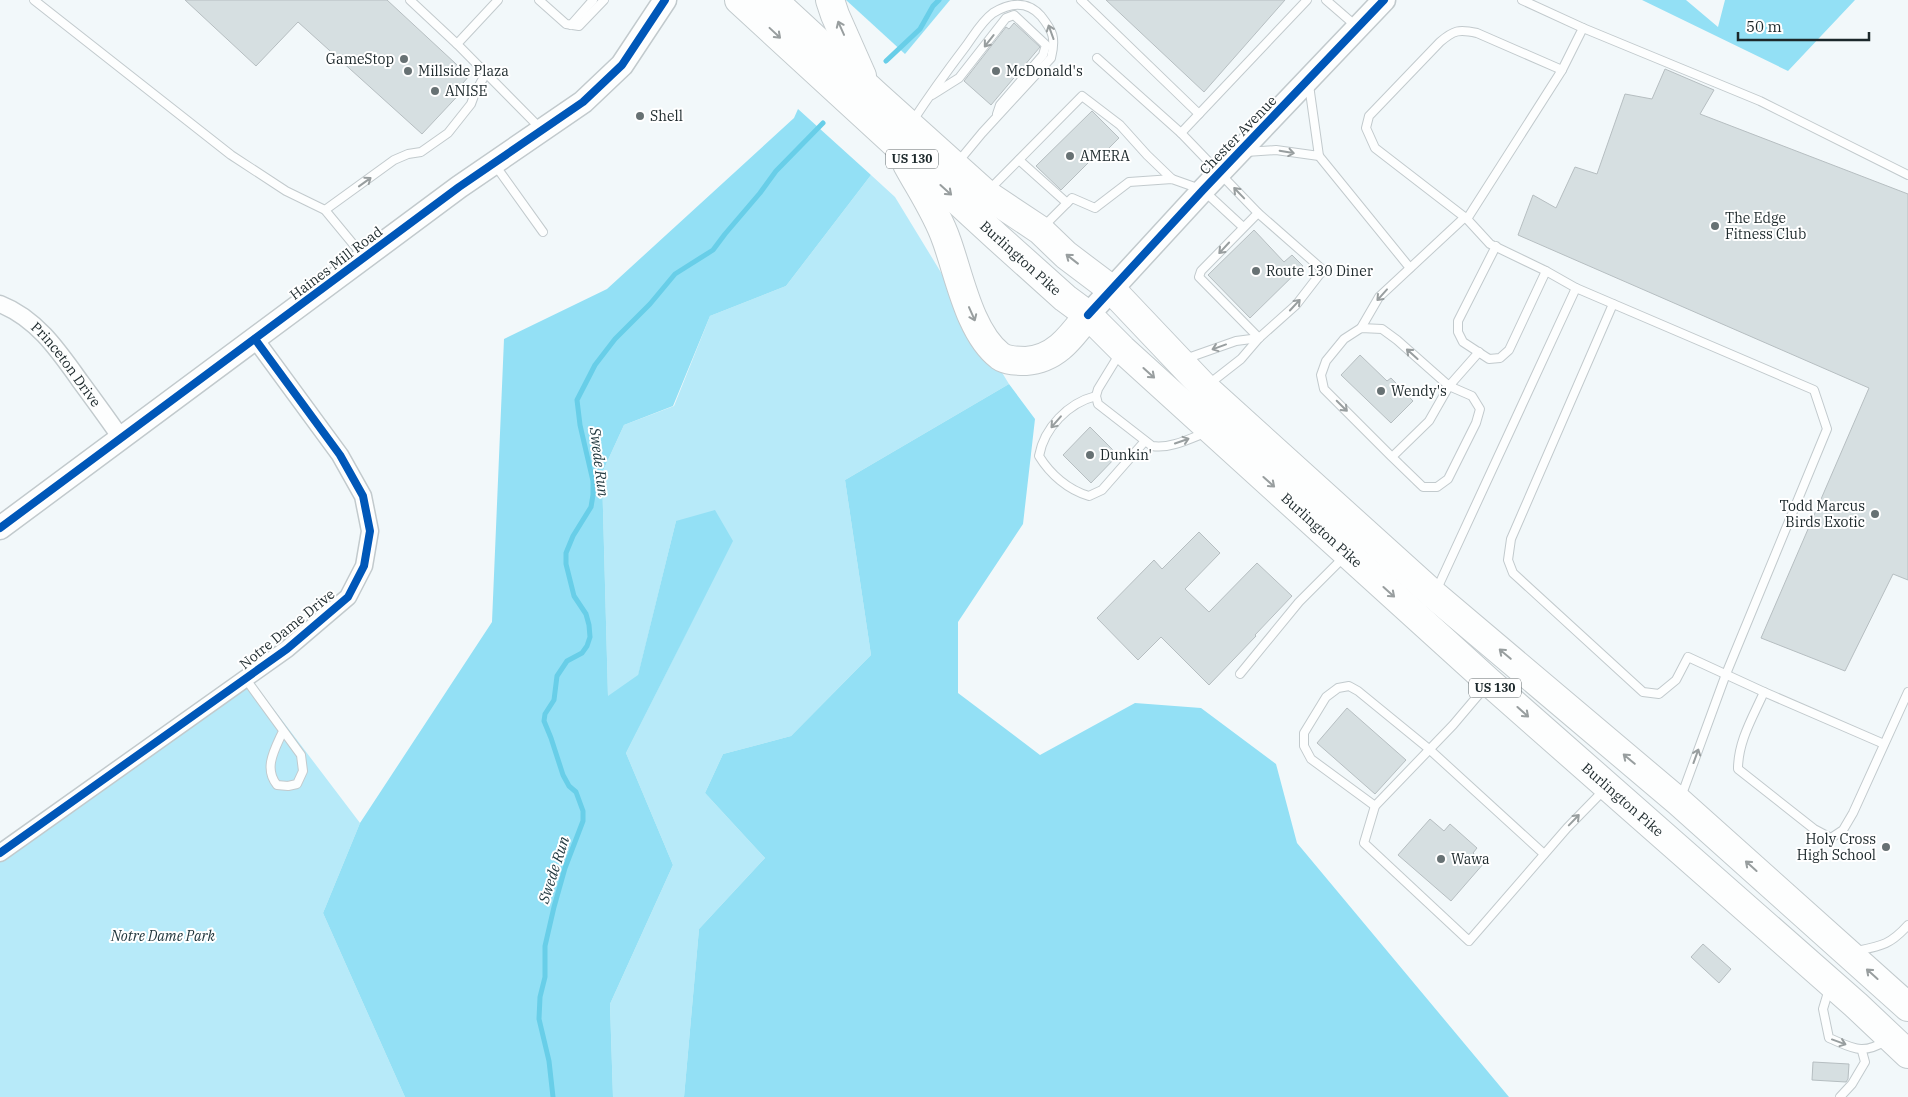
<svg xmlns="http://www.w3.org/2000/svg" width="1908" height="1097" font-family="'IBM Plex Serif',serif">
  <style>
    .green { fill: #b7eaf9 }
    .forest { fill: #93e0f5 }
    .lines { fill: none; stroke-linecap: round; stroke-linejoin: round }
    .stream { stroke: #68cee8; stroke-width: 5 }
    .building { fill: #d6dfe1; stroke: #b6bec1 }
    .lane-casing { stroke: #c2cacd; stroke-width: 10 }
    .street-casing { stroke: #c2cacd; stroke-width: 19 }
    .secondary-casing { stroke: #c2cacd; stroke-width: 25 }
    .highway-casing { stroke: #c2cacd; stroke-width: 30 }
    .lane { stroke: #fdfefe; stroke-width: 8 }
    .street { stroke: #fdfefe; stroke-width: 16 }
    .secondary { stroke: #fdfefe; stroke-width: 22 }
    .highway { stroke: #fdfefe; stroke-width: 28 }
    .cycleway-casing { stroke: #fff; stroke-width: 11 }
    .cycleway { stroke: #0057b8; stroke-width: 8 }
    .oneway { stroke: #989e9f }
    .poi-dot { fill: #677173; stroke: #fff; stroke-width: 2 }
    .labels { text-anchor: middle; stroke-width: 4; stroke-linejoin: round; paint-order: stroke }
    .shield { fill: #fff; stroke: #60686b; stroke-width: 1 }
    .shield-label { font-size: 12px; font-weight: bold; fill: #1c282b }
    .poi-label { font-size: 14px; fill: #1c282b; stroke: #fff; text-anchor: start }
    .street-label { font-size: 14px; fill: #1c282b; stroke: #fff }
    .park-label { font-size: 14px; font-style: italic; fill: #20363d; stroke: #fff }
    .water-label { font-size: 15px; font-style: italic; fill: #223940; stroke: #fff }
  </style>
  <rect width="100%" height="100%" fill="#f2f8fa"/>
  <!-- green -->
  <g class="green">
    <path d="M 871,175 L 895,197 L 1009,384 L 845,480 L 871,655 L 791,736 L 723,754 L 705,793 L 765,858 L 699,929 L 684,1097 L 613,1097 L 610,1004 L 673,865 L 626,753 L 732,541 L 676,521 L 638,676 L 608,697 L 602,473 L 624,425 L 674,406 L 710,316 L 786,286 Z"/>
    <path d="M 247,674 L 360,823 L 323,913 L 405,1097 L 0,1097 L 0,856 Z"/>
  </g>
  <!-- forest -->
  <g class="forest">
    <path d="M 846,0 L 950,0 L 905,54 Z"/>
    <path d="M 1642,0 L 1686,0 L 1718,27 L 1725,0 L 1855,0 L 1788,71 Z"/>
    <path d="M 798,109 L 871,175 L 786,286 L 710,316 L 673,406 L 624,425 L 602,473 L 608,696 L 638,675 L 676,521 L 715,510 L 733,541 L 626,753 L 673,865 L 610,1004 L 613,1097 L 405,1097 L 323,913 L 360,823 L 492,622 L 504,339 L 607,289 L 794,118 Z"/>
    <path d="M 1009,384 L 1035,419 L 1023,524 L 958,622 L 958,693 L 1040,755 L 1135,703 L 1201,708 L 1276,764 L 1297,843 L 1509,1097 L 684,1097 L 699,929 L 765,858 L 705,793 L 723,754 L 791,736 L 871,655 L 845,480 Z"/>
  </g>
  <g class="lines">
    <!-- stream -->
    <g class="stream">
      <path d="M 886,61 L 920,29 L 933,6 L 939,0"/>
      <path d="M 553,1097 L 549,1061 L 539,1019 L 540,997 L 545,977 L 545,946 L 554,907 L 565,868 L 583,821 L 583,811 L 576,792 L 569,786 L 563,775 L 551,738 L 544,721 L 545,714 L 554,700 L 557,676 L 567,661 L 582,653 L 587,646 L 590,637 L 589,625 L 586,614 L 574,596 L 566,564 L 566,553 L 573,536 L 591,507 L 593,495 L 593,481 L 580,425 L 577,400 L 595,365 L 615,339 L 650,304 L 675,274 L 713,250 L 725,234 L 760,193 L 776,171 L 823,123"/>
    </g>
  </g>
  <!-- building -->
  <g class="building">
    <path d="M 185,0 L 387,0 L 469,76 L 463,83 L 466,87 L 422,134 L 298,22 L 256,66 Z"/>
    <path d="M 1106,0 L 1285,0 L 1204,92 Z"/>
    <path d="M 1014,23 L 1040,47 L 991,105 L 964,81 L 1006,27 L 1009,29 Z"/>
    <path d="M 1665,69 L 1714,90 L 1700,114 L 1908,194 L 1908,580 L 1893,574 L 1845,671 L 1761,638 L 1869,388 L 1518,235 L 1533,195 L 1556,208 L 1575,167 L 1597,174 L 1625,94 L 1652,99 Z"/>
    <path d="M 1092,111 L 1119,138 L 1104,153 L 1101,150 L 1061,190 L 1036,166 Z"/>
    <path d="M 1254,230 L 1284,262 L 1292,255 L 1303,266 L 1250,318 L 1208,275 Z"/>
    <path d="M 1360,355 L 1387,381 L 1391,378 L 1413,401 L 1391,423 L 1341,375 Z"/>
    <path d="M 1090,427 L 1118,455 L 1091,483 L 1063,455 Z"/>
    <path d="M 1199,532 L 1220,553 L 1185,589 L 1209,612 L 1257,563 L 1292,596 L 1255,635 L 1256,636 L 1209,685 L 1161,637 L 1138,660 L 1097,618 L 1154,560 L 1162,569 Z"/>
    <path d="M 1347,708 L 1406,760 L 1375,794 L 1317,743 Z"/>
    <path d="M 1430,819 L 1444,831 L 1450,824 L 1477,848 L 1473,853 L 1484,863 L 1451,901 L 1398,855 Z"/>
    <path d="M 1703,944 L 1731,969 L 1719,983 L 1691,957 Z"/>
    <path d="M 1813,1062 L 1849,1064 L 1848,1079 L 1846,1082 L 1812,1080 Z"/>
  </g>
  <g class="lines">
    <!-- lane casing -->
    <g class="lane-casing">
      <g id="lane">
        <path d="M 34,0 L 231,155 L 286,191 L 325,210 L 363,256"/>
        <path d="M 410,0 L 457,44"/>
        <path d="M 498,0 L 457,44 L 541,129"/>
        <path d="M 539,0 L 566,24 L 579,26 L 604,0"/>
        <path d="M 1081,0 L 1199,114"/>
        <path d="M 1326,0 L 1356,26"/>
        <path d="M 1522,0 L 1583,28 L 1562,70 L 1467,219 L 1490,244 L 1546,271 L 1576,288"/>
        <path d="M 571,25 L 593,0"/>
        <path d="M 1583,28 L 1760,101 L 1908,175"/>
        <path d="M 1097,58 L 1181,133 L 1258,213 L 1323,270 L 1296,305 L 1259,338 L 1241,359 L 1209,384"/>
        <path d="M 932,95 L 959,78 L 1006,18 L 1014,15 L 1046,45 L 1043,55 L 1000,105 L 997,114"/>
        <path d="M 912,122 C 929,96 947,71 966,46 C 974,35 982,21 993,13 C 1009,3 1027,0 1041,16 C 1053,31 1056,38 1051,58 L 982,133 L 958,162"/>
        <path d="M 1181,133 L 1307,0"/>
        <path d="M 1246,152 L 1276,150 L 1319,156 L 1309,85"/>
        <path d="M 1319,156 L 1410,268"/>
        <path d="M 1019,160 L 1067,203"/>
        <path d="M 495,165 L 543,232"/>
        <path d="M 989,190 L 1082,96 L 1120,125 L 1147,155 L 1172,179"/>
        <path d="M 325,210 L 394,160 L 408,154 L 421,152 L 448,133 L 471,104 L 475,93 L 486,73"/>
        <path d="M 1258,213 L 1201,271 L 1199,277 L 1259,338"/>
        <path d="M 1467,219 L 1375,148 L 1366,128 L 1369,116 L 1440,42 C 1454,30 1459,29 1477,33 L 1562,70"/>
        <path d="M 1043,227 L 1072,198 L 1095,208 L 1129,182 L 1172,179 L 1203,190 L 1243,227"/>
        <path d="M 1496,246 L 1458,321 L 1458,332 L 1463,342 L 1489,359 L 1500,358 L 1509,350 L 1546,271"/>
        <path d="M 1613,304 L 1511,539 L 1508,560 L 1513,573 L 1643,692 L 1659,694 L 1676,680 L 1688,657 L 1764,692 C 1753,717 1738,741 1738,769 L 1814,829 L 1831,838 L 1843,830 L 1853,813 L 1908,692"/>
        <path d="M 1361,328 L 1379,297 L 1465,217"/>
        <path d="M 1120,353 L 1098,389 L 1096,396 L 1098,404 L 1152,446 C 1170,449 1189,439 1207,432"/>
        <path d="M 1185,359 L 1236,341 L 1259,338"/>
        <path d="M 1096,396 C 1068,403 1044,428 1039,456 C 1050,474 1068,490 1089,496 L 1102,490 L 1145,441"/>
        <path d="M 1392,457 L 1423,487 L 1437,487 L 1448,479 L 1476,423 L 1480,409 L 1472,396 L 1449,386 L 1397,340 L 1382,329 L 1361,328 L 1344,339 L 1326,361 L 1321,375 L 1324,389 L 1392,457 L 1429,421 L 1449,386 L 1479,352"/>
        <path d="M 1436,591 L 1576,288 L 1814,390 L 1827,429 L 1726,674 L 1681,797"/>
        <path d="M 1240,674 L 1299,602 L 1344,557"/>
        <path d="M 245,678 L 301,755 L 303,771 L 297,784 L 288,786 L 277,785 C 263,768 275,749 283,731"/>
        <path d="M 1486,686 L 1453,725 L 1375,806 L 1364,843 L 1469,941 L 1567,828 L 1604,790"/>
        <path d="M 1764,692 L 1884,744"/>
        <path d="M 1375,806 L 1311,759 L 1304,746 L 1304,733 L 1326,697 L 1338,688 L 1349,686 L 1358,691 L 1429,749 L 1544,854"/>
        <path d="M 1856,951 C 1881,946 1890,945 1908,925"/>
        <path d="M 1829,989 L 1823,1009 L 1829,1038 C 1853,1048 1862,1056 1887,1040"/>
        <path d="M 1840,1097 L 1852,1084 L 1865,1062 L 1862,1051"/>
      </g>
    </g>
    <!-- street casing -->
    <g class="street-casing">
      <g id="street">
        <path id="s1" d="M 0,304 C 36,318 58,350 80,381 C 94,400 108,419 121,438"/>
        <path d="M 0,853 L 287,649 L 348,597 L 364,566 L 370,531 L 363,496 L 340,455 L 255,339"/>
      </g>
    </g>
    <!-- secondary casing -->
    <g class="secondary-casing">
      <g id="secondary">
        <path d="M 1088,315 L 1203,190 L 1384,0"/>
        <path d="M 0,528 L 459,187 L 583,102 L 622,65 L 665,0"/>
      </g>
    </g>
    <!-- highway casing -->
    <g class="highway-casing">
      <g id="highway">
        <path id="s2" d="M 739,0 L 997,237 L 1065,298 L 1088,315 L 1122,349 L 1489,682 L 1856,1005 L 1908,1054"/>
        <path d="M 773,0 L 876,95 L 986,194 L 1040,230 L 1066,255 L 1111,289 L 1204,387 L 1434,595 L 1679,802 L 1908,1007"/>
        <path d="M 830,0 L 835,15 L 862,76"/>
        <path d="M 907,164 C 920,188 937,213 946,239 C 959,274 969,332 1000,356 C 1007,361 1018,361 1026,361 C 1056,359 1071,337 1088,315"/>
      </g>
    </g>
    <!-- lane -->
    <use href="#lane" class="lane"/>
    <!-- street -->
    <use href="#street" class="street"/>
    <!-- secondary -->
    <use href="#secondary" class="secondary"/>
    <!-- highway -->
    <use href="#highway" class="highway"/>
    <!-- cycleway casing -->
    <g class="cycleway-casing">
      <g id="cycleway">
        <path d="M 1088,315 L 1203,190 L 1384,0"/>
        <path d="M 0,528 L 459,187 L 583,102 L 622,65 L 665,0"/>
        <path d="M 0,853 L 287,649 L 348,597 L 364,566 L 370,531 L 363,496 L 340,455 L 255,339"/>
      </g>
    </g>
    <!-- cycleway -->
    <use href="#cycleway" class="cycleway"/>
  </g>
  <!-- one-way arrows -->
  <defs><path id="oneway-shaft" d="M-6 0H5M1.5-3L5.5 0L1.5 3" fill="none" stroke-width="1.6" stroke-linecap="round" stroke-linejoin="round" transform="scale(1.25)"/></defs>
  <g class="oneway">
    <use href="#oneway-shaft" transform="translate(841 28) rotate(-114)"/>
    <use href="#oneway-shaft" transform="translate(1051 32) rotate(-110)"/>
    <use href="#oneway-shaft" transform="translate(775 33) rotate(43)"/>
    <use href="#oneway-shaft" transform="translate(989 41) rotate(128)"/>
    <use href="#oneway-shaft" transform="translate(1287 152) rotate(10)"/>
    <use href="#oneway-shaft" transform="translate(365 182) rotate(-36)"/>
    <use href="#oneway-shaft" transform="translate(946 190) rotate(42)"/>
    <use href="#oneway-shaft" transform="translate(1239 193) rotate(-134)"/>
    <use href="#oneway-shaft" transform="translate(1224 248) rotate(133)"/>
    <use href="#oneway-shaft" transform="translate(1072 259) rotate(-142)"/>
    <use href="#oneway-shaft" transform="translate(1382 295) rotate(132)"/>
    <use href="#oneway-shaft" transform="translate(1295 305) rotate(-47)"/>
    <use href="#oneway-shaft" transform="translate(972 314) rotate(66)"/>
    <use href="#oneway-shaft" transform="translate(1219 347) rotate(160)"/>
    <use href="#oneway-shaft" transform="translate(1412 354) rotate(-138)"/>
    <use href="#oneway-shaft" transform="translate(1149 373) rotate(42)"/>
    <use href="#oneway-shaft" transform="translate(1342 406) rotate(45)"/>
    <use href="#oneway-shaft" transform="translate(1056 422) rotate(131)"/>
    <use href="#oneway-shaft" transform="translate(1182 441) rotate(-19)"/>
    <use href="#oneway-shaft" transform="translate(1269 482) rotate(42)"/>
    <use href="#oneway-shaft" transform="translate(1389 592) rotate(42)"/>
    <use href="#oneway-shaft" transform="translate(1505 654) rotate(-140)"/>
    <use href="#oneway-shaft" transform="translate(1523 712) rotate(42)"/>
    <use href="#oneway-shaft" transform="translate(1696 756) rotate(-70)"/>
    <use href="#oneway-shaft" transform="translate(1629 759) rotate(-140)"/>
    <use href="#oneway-shaft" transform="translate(1574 820) rotate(-46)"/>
    <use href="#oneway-shaft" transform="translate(1751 866) rotate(-138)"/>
    <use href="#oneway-shaft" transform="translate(1872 974) rotate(-138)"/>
    <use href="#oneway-shaft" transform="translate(1839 1042) rotate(20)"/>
  </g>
  <!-- markers -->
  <g class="poi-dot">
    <circle cx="404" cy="59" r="5"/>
    <circle cx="408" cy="71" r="5"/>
    <circle cx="996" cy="71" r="5"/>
    <circle cx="435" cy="91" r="5"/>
    <circle cx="640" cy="116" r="5"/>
    <circle cx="1070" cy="156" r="5"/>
    <circle cx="1715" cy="226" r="5"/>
    <circle cx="1256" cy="271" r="5"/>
    <circle cx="1381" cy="391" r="5"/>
    <circle cx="1090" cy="455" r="5"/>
    <circle cx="1875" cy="514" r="5"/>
    <circle cx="1886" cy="847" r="5"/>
    <circle cx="1441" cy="859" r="5"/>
  </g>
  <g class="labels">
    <!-- shield labels -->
    <g class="shield">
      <rect x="886" y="149.5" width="52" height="19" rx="4"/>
      <rect x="1469" y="678.5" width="52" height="19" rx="4"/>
    </g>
    <g class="shield-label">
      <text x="912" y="163">US 130</text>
      <text x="1495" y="692">US 130</text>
    </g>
    <!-- poi labels -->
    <g class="poi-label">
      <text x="394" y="64" text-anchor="end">GameStop</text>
      <text x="418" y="76">Millside Plaza</text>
      <text x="1006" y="76">McDonald's</text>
      <text x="445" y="96">ANISE</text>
      <text x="650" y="121">Shell</text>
      <text x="1080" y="161">AMERA</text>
      <text x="1725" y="223">The Edge<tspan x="1725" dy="16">Fitness Club</tspan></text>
      <text x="1266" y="276">Route 130 Diner</text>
      <text x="1391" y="396">Wendy's</text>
      <text x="1100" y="460">Dunkin'</text>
      <text x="1865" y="511" text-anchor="end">Todd Marcus<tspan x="1865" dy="16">Birds Exotic</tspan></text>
      <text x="1876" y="844" text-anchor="end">Holy Cross<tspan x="1876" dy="16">High School</tspan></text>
      <text x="1451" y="864">Wawa</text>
    </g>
    <!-- street labels -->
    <g class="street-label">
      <text transform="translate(1238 135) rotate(-46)" y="5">Chester Avenue</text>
      <text dy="5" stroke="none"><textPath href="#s2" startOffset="382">Burlington Pike</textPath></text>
      <text transform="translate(336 263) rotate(-37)" y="5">Haines Mill Road</text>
      <text dy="5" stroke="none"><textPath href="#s1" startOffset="91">Princeton Drive</textPath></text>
      <text dy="5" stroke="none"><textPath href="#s2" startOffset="788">Burlington Pike</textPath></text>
      <text transform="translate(287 629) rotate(-39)" y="5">Notre Dame Drive</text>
      <text dy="5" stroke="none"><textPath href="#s2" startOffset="1192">Burlington Pike</textPath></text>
    </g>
    <!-- park labels -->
    <g class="park-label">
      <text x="163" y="941">Notre Dame Park</text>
    </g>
    <!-- water labels -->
    <g class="water-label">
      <text transform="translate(599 462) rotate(83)" y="5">Swede Run</text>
      <text transform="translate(554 870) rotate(-72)" y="5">Swede Run</text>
    </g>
  </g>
  <!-- scale -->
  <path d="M1738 32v8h131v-8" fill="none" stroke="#1c282b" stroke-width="2.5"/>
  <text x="1746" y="32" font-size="15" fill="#1c282b" stroke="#ffffff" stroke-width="4" paint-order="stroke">50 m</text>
</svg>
